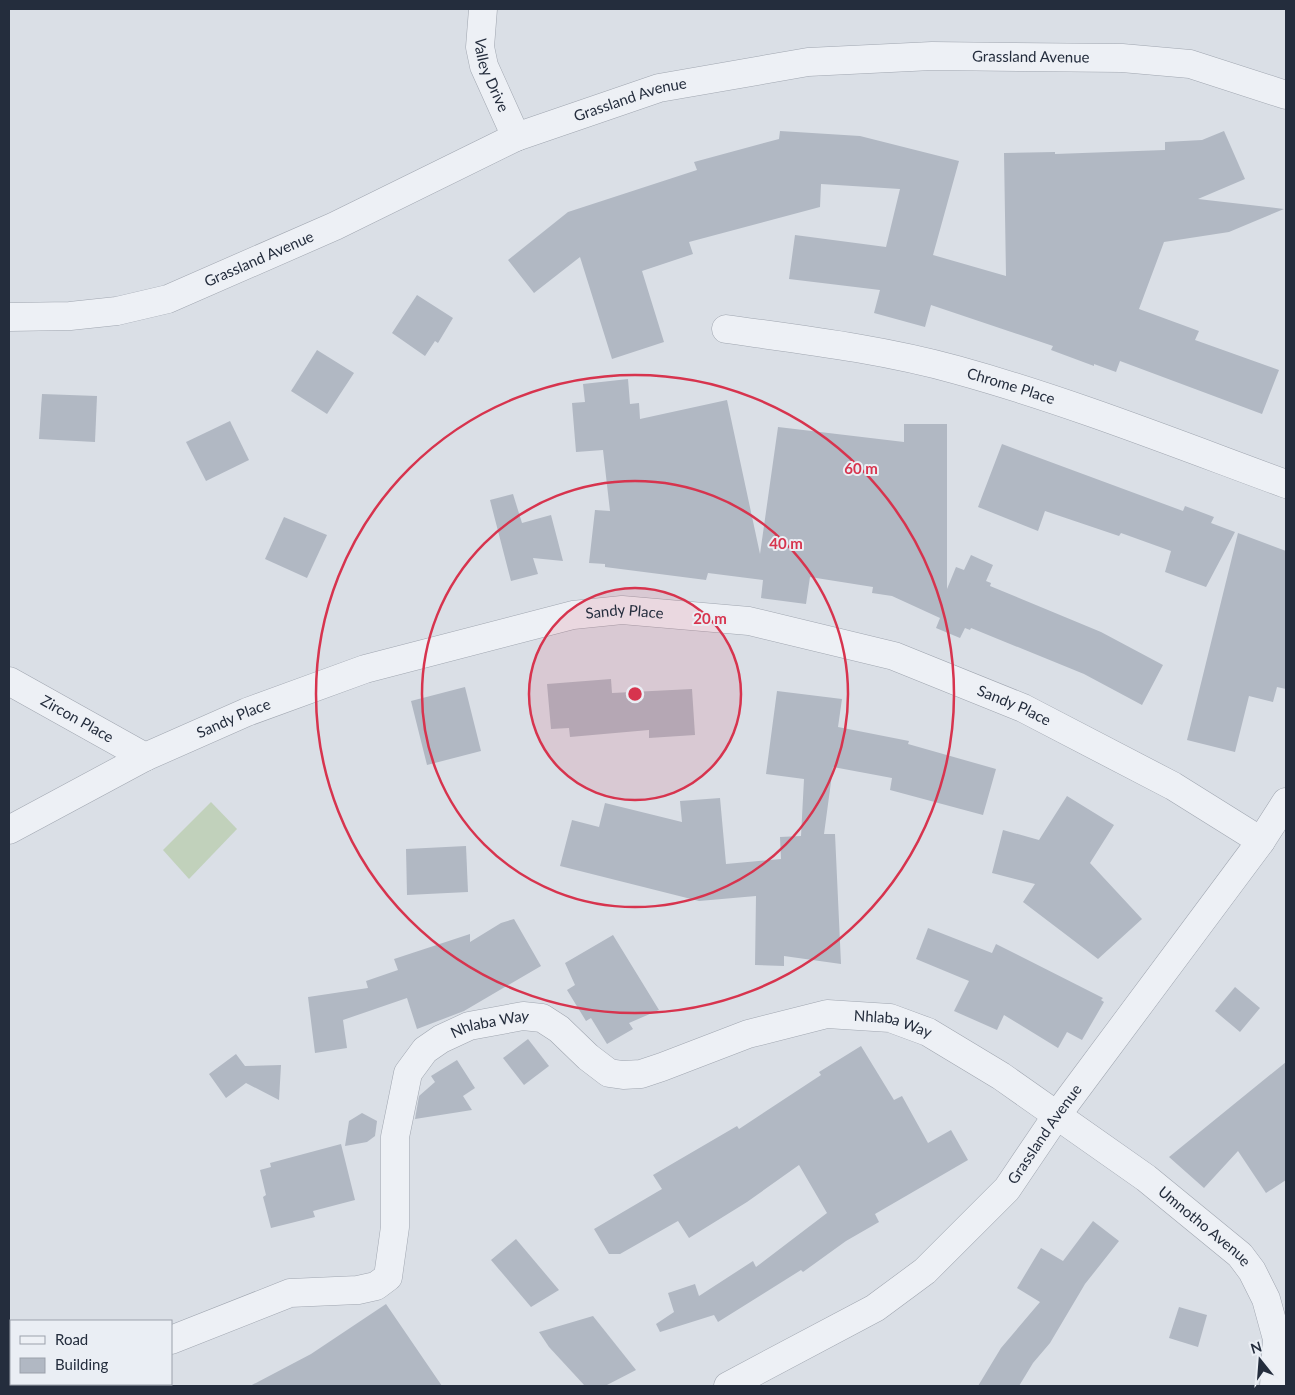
<svg xmlns="http://www.w3.org/2000/svg" width="1295" height="1395" font-family="Lato,sans-serif">
  <style>
    .green { fill: #c1d1bb }
    .building { fill: #b1b8c3 }
    .lines { fill: none; stroke-linecap: round; stroke-linejoin: round }
    .minor-casing { stroke: #a0a6b0; stroke-width: 29 }
    .minor { stroke: #edf0f5; stroke-width: 28 }
    .ring { fill: none; stroke: #d7344e; stroke-width: 2.5 }
    .labels { text-anchor: middle; stroke-width: 4; stroke-linejoin: round; paint-order: stroke }
    .street-label { font-size: 15px; fill: #242d3d; stroke: #eaeef4 }
    .centre { fill: #d7344e; stroke: #eaeef4; stroke-width: 2.5 }
    .ring-label { font-size: 15px; text-anchor: middle; font-weight: bold; fill: #d7344e; stroke: #eaeef4; stroke-width: 4; stroke-linejoin: round; paint-order: stroke }
  </style>
  <rect width="100%" height="100%" fill="#dadfe6"/>
  <!-- green -->
  <path class="green" d="M 211,802 L 237,829 L 189,879 L 163,850 Z"/>
  <!-- building -->
  <g class="building">
    <path d="M 780,131 L 860,136 L 959,161 L 933,255 L 1006,276 L 1004,153 L 1055,152 L 1055,154 L 1165,150 L 1165,142 L 1202,140 L 1224,131 L 1245,179 L 1198,199 L 1284,209 L 1229,232 L 1164,242 L 1139,309 L 1199,331 L 1195,340 L 1279,370 L 1262,414 L 1120,361 L 1116,372 L 1094,364 L 1094,366 L 1051,350 L 1053,346 L 931,305 L 925,327 L 874,313 L 880,290 L 789,279 L 795,235 L 886,247 L 900,189 L 821,184 L 820,207 L 689,242 L 693,254 L 642,271 L 664,342 L 612,359 L 580,257 L 534,293 L 508,260 L 568,212 L 697,170 L 694,162 L 779,139 Z"/>
    <path d="M 417,295 L 453,318 L 438,343 L 435,341 L 425,356 L 392,333 Z"/>
    <path d="M 317,350 L 354,373 L 327,414 L 291,391 Z"/>
    <path d="M 628,379 L 630,404 L 639,403 L 640,419 L 727,400 L 760,554 L 778,427 L 904,442 L 904,424 L 947,424 L 947,589 L 956,567 L 964,570 L 971,555 L 993,565 L 986,581 L 991,583 L 990,586 L 1101,632 L 1163,665 L 1142,705 L 1084,674 L 971,628 L 970,630 L 965,628 L 960,638 L 936,628 L 940,618 L 892,596 L 872,593 L 873,587 L 810,577 L 806,604 L 761,598 L 763,580 L 708,573 L 706,580 L 605,567 L 605,564 L 589,563 L 595,510 L 610,511 L 603,450 L 576,452 L 572,403 L 585,402 L 583,384 Z"/>
    <path d="M 42,394 L 97,396 L 95,442 L 39,439 Z"/>
    <path d="M 230,421 L 249,460 L 206,481 L 186,442 Z"/>
    <path d="M 1002,444 L 1183,511 L 1185,506 L 1214,517 L 1211,523 L 1235,532 L 1206,587 L 1165,572 L 1171,551 L 1121,533 L 1119,536 L 1045,511 L 1038,531 L 978,507 Z"/>
    <path d="M 513,494 L 522,523 L 551,515 L 563,561 L 533,558 L 538,574 L 511,581 L 490,500 Z"/>
    <path d="M 284,517 L 327,535 L 307,578 L 265,559 Z"/>
    <path d="M 1238,533 L 1286,551 L 1286,689 L 1277,687 L 1273,702 L 1249,696 L 1235,752 L 1187,740 Z"/>
    <path d="M 611,679 L 612,693 L 692,689 L 695,735 L 649,738 L 649,730 L 570,737 L 569,728 L 551,729 L 547,684 Z"/>
    <path d="M 465,687 L 481,751 L 427,765 L 411,701 Z"/>
    <path d="M 777,691 L 842,699 L 838,727 L 909,741 L 908,744 L 996,769 L 983,815 L 890,790 L 892,778 L 833,767 L 824,834 L 835,834 L 841,964 L 784,956 L 784,966 L 755,965 L 756,896 L 699,901 L 560,866 L 572,820 L 599,827 L 605,803 L 682,822 L 680,801 L 720,798 L 726,864 L 781,859 L 780,837 L 801,836 L 804,779 L 766,774 Z"/>
    <path d="M 1067,796 L 1114,825 L 1090,863 L 1142,919 L 1098,959 L 1023,902 L 1035,884 L 992,873 L 1003,830 L 1039,840 Z"/>
    <path d="M 466,846 L 468,892 L 407,895 L 406,849 Z"/>
    <path d="M 514,919 L 541,966 L 464,1011 L 417,1029 L 407,998 L 343,1020 L 347,1048 L 315,1053 L 308,997 L 368,988 L 366,981 L 398,970 L 394,959 L 470,934 L 470,942 L 501,923 Z"/>
    <path d="M 928,928 L 992,953 L 996,944 L 1103,998 L 1101,1000 L 1104,1002 L 1082,1040 L 1067,1032 L 1058,1048 L 1004,1015 L 997,1030 L 954,1011 L 969,981 L 916,959 Z"/>
    <path d="M 613,935 L 659,1010 L 629,1023 L 633,1029 L 607,1044 L 591,1018 L 586,1021 L 567,990 L 575,985 L 565,963 Z"/>
    <path d="M 1235,987 L 1260,1008 L 1240,1032 L 1215,1011 Z"/>
    <path d="M 528,1039 L 549,1066 L 524,1085 L 503,1058 Z"/>
    <path d="M 861,1046 L 894,1100 L 902,1096 L 928,1143 L 951,1130 L 968,1160 L 875,1214 L 879,1222 L 846,1241 L 803,1272 L 801,1270 L 718,1322 L 714,1315 L 660,1332 L 656,1324 L 674,1312 L 668,1293 L 695,1284 L 699,1296 L 753,1261 L 756,1267 L 827,1213 L 799,1165 L 747,1202 L 689,1238 L 678,1221 L 620,1254 L 609,1254 L 594,1229 L 662,1189 L 653,1175 L 737,1126 L 739,1129 L 821,1075 L 819,1072 Z"/>
    <path d="M 236,1054 L 245,1066 L 281,1065 L 279,1100 L 246,1083 L 226,1098 L 209,1074 Z"/>
    <path d="M 457,1060 L 475,1088 L 463,1096 L 472,1110 L 415,1119 L 419,1096 L 435,1082 L 431,1076 Z"/>
    <path d="M 1286,1062 L 1286,1180 L 1266,1193 L 1238,1151 L 1204,1188 L 1169,1157 Z"/>
    <path d="M 362,1113 L 377,1121 L 375,1136 L 367,1142 L 345,1146 L 349,1121 Z"/>
    <path d="M 341,1144 L 355,1200 L 313,1211 L 315,1217 L 271,1228 L 263,1197 L 266,1195 L 260,1170 L 271,1167 L 270,1163 Z"/>
    <path d="M 1093,1221 L 1119,1241 L 1085,1284 L 1050,1343 L 1033,1363 L 1019,1386 L 978,1386 L 1001,1348 L 1040,1302 L 1017,1288 L 1041,1248 L 1063,1261 Z"/>
    <path d="M 516,1239 L 559,1290 L 531,1307 L 491,1260 Z"/>
    <path d="M 386,1304 L 442,1386 L 250,1386 L 311,1354 Z"/>
    <path d="M 1179,1307 L 1207,1315 L 1198,1347 L 1169,1338 Z"/>
    <path d="M 593,1316 L 636,1370 L 605,1386 L 585,1386 L 549,1347 L 539,1332 Z"/>
  </g>
  <g class="lines">
    <!-- minor casing -->
    <g class="minor-casing">
      <g id="minor">
        <path id="s1" d="M 483,9 L 480,47 L 484,66 L 516,137"/>
        <path id="s2" d="M 9,317 L 70,316 L 117,311 L 168,299 L 335,226 L 516,137 L 659,88 L 808,62 L 932,56 L 1122,58 L 1190,64 L 1286,95"/>
        <path id="s3" d="M 726,329 C 804,340 881,349 957,370 C 1069,401 1177,444 1286,484"/>
        <path id="s4" d="M 9,681 L 145,757"/>
        <path id="s5" d="M 9,830 L 145,757 L 247,712 L 365,669 L 573,615 L 622,610 L 749,621 L 894,656 L 1023,708 L 1173,786 L 1261,841"/>
        <path id="s6" d="M 171,1340 L 290,1293 L 358,1290 L 376,1286 L 388,1277 L 395,1227 L 395,1137 L 408,1073 L 425,1050 L 441,1039 L 469,1026 L 523,1016 L 542,1018 L 559,1029 L 588,1057 L 609,1073 L 623,1075 L 641,1074 L 662,1067 L 748,1034 L 827,1014 L 890,1018 L 928,1032 L 1001,1076 L 1146,1178 L 1240,1255 L 1252,1271 L 1266,1299 L 1277,1339 L 1274,1386"/>
        <path d="M 83,1386 L 88,1384"/>
        <path id="s7" d="M 728,1386 L 875,1308 L 925,1271 L 1007,1189 L 1057,1115 L 1261,841 L 1286,802"/>
      </g>
    </g>
    <!-- minor -->
    <use href="#minor" class="minor"/>
  </g>
  <!-- distance rings -->
  <circle cx="635" cy="694" r="106" fill="#d7344e" fill-opacity=".12"/>
  <g class="ring">
    <circle cx="635" cy="694" r="106"/>
    <circle cx="635" cy="694" r="213"/>
    <circle cx="635" cy="694" r="319"/>
  </g>
  <g class="labels">
    <!-- street labels -->
    <g class="street-label">
      <text dy="5" stroke="none"><textPath href="#s2" startOffset="1070">Grassland Avenue</textPath></text>
      <text dy="5" stroke="none"><textPath href="#s1" startOffset="68">Valley Drive</textPath></text>
      <text dy="5" stroke="none"><textPath href="#s2" startOffset="665">Grassland Avenue</textPath></text>
      <text dy="5" stroke="none"><textPath href="#s2" startOffset="260">Grassland Avenue</textPath></text>
      <text dy="5" stroke="none"><textPath href="#s3" startOffset="291">Chrome Place</textPath></text>
      <text dy="5" stroke="none"><textPath href="#s5" startOffset="658">Sandy Place</textPath></text>
      <text dy="5" stroke="none"><textPath href="#s5" startOffset="1062">Sandy Place</textPath></text>
      <text dy="5" stroke="none"><textPath href="#s4" startOffset="78">Zircon Place</textPath></text>
      <text dy="5" stroke="none"><textPath href="#s5" startOffset="251">Sandy Place</textPath></text>
      <text dy="5" stroke="none"><textPath href="#s6" startOffset="970">Nhlaba Way</textPath></text>
      <text dy="5" stroke="none"><textPath href="#s6" startOffset="535">Nhlaba Way</textPath></text>
      <text dy="5" stroke="none"><textPath href="#s7" startOffset="411">Grassland Avenue</textPath></text>
      <text dy="5" stroke="none"><textPath href="#s6" startOffset="1345">Umnotho Avenue</textPath></text>
    </g>
  </g>
  <circle cx="635" cy="694" r="8" class="centre"/>
  <g class="ring-label">
    <text x="861" y="474">60 m</text>
    <text x="786" y="549">40 m</text>
    <text x="710" y="624">20 m</text>
  </g>
  <!-- border -->
  <rect width="1295" height="1395" fill="none" stroke="#242d3d" stroke-width="20"/>
  <!-- legend -->
  <rect x="10" y="1320" width="162" height="65" fill="#eaeef4" stroke="#9ba1ab"/>
  <rect x="20" y="1336" width="25" height="8" fill="#edf0f5" stroke="#9ba1ab"/>
  <text x="55" y="1345" font-size="15" fill="#242d3d">Road</text>
  <rect x="20" y="1358" width="25" height="15" fill="#b1b8c3" stroke="#9ba1ab"/>
  <text x="55" y="1370" font-size="15" fill="#242d3d">Building</text>
  <!-- north arrow -->
  <g transform="translate(1260 1360) rotate(343)" stroke="#eaeef4" stroke-width="4" paint-order="stroke">
  <path d="M0-4L9 19L0 12L-9 19Z" fill="#242d3d"/>
  <text y="-8" font-size="14" font-weight="bold" text-anchor="middle" fill="#242d3d">N</text>
  </g>
</svg>
